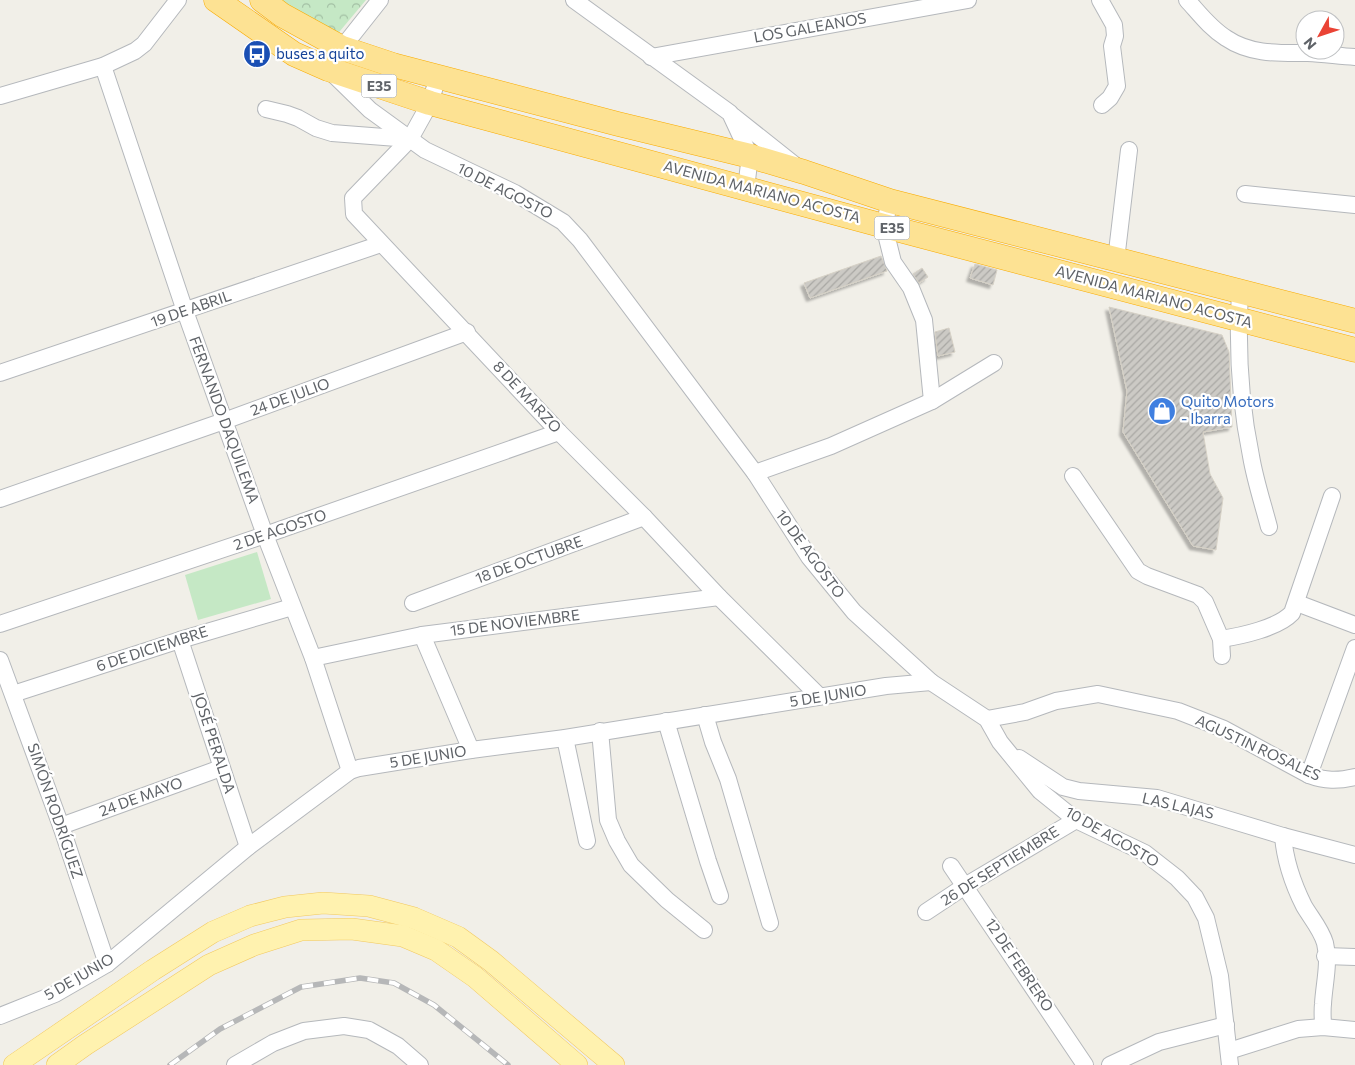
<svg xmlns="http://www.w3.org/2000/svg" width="1355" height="1065" font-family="Commissioner,sans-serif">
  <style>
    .grass { fill: #c5e8c5 }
    .park { fill: url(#park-crowns) }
    .building { fill: url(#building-hatch); stroke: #d6d1c6; filter: url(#shadow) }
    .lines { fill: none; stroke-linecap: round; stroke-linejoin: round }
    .minor-casing { stroke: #b5b8bc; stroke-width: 18 }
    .major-casing { stroke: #f2c960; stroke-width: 22 }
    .highway-casing { stroke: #f9ab00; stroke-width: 25 }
    .minor { stroke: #fff; stroke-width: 16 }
    .major { stroke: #fff2af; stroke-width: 21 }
    .highway { stroke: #fde293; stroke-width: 24 }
    .rail-casing { stroke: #b6b7b8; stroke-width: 5.5 }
    .rail { stroke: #fff; stroke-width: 4; stroke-dasharray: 11; stroke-linecap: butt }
    .labels { text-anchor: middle; stroke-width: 4.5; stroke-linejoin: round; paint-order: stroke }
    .shield { fill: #fff; stroke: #8f9295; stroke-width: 1 }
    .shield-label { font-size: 14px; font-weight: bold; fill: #5f6368 }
    .street-label { font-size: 15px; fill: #5f6368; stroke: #fff }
    .transit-label { font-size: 15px; fill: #164399; stroke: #fff; text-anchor: start }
    .shop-label { font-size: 15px; fill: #366cbe; stroke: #fff; text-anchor: start }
  </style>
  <defs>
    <pattern id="park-crowns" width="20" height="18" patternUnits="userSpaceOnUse" patternTransform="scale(1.25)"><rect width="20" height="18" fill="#c5e8c5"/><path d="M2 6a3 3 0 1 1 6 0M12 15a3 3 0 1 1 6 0" fill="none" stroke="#a3c0a4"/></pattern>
    <pattern id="building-hatch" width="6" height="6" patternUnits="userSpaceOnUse" patternTransform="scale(1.25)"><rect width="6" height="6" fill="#cccac5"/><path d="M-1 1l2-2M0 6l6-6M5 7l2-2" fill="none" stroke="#a9a8a4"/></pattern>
    <filter id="shadow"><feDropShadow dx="-3.5" dy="3.5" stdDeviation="1" flood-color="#0004"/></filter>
  </defs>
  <rect width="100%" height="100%" fill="#f1efe8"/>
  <!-- grass -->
  <path class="grass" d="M 257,552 L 271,599 L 198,620 L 185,575 Z"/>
  <!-- park -->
  <path class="park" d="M 273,0 L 366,0 L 335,37 Z"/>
  <!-- building -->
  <g class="building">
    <path d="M 881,256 L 887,271 L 810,298 L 804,283 Z"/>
    <path d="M 975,264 L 997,270 L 993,285 L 970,278 Z"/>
    <path d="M 922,268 L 928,277 L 919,283 L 913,274 Z"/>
    <path d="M 1109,307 L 1222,335 L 1229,352 L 1232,427 L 1203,432 L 1210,474 L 1223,498 L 1216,550 L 1193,546 L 1123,432 L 1127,391 Z"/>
    <path d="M 949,328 L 955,352 L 938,356 L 935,332 Z"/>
  </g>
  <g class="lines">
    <!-- minor casing -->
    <g class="minor-casing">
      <g id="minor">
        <path d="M 380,0 L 342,48 L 328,69 L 370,110 L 425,150 L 515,193 L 563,222 L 580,240 L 755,473 L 809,557 L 854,612 L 931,682 L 987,719 L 1000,742 L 1040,791 L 1076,820 L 1145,853 L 1177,878 L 1195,897 L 1206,918 L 1220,976 L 1230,1065"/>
        <path d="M 574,0 L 730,113 L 750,156 L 746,188"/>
        <path d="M 1100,0 L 1114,25 L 1115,36 L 1112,46 L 1117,86 L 1110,98 L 1102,105"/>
        <path d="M 1187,0 C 1199,13 1210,28 1226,38 C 1251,55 1280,53 1308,53 C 1324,54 1340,56 1355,57"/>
        <path d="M 651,57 L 968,0"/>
        <path d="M 103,66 L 185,311 L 265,535 L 313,658 L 350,771"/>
        <path d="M 438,77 L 430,103 L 410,139 L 353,198 L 354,214 L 559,432 L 644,517 L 719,597 L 819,696"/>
        <path d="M 0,96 L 103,66 L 135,51 L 144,44 L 178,0"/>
        <path d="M 266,109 L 287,114 L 298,118 L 316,128 L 332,133 L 410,139"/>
        <path d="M 733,116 L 796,166"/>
        <path d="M 1245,194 L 1355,205"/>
        <path d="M 890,201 L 884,226 L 893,262 L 911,288 L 924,320 L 932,401"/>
        <path d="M 1116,260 L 1129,150"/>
        <path d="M 1240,292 C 1237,346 1240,403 1251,456 C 1255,480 1263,504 1269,527"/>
        <path d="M 0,373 L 381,244"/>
        <path d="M 755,473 L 831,446 L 932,401 L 994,363"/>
        <path d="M 1073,476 L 1138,571 L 1147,576 L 1198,595 L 1205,602 L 1221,639 L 1222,656"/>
        <path d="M 0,499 L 224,421 L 467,332"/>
        <path d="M 413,603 L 644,517"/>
        <path d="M 1297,603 L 1355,625"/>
        <path d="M 0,624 L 265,535 L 559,432"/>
        <path d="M 422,635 L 471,750"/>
        <path d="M 1221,639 C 1241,636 1278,628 1292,613 L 1332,496"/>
        <path d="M 180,640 L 248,847"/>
        <path d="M 313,658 L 422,635 L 719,597"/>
        <path d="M 0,660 L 61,826 L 107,964"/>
        <path d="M 13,694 L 180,640 L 292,607"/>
        <path d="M 705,715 L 713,742 L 728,779 L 770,923"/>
        <path d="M 987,719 L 1025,712 L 1056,701 L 1098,694 L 1178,711 L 1224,729 L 1309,775 C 1325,781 1338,781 1355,777"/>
        <path d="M 666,721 L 708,861 L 720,896"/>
        <path d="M 600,731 L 608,820 L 617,841 L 631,865 L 667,900 L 704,930"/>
        <path d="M 565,738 L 587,841"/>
        <path d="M 1019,758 L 1063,787 L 1079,791 L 1157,798 L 1283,836 L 1355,855"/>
        <path d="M 1309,775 L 1355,648"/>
        <path d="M 61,826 L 221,768"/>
        <path d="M 1283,836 C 1285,861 1293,884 1304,906 C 1311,918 1321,929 1325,943 C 1330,963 1324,984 1323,1004 C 1322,1012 1323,1020 1323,1027"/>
        <path d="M 951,866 L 1085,1065"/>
        <path d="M 926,912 L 965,886 L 1076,820"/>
        <path d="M 1325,956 L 1355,957"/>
        <path d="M 0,1016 L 55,994 L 107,964 L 248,847 L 350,771 L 359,768 L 471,750 L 565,738 L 886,686 L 931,682"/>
        <path d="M 1229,1051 L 1298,1029 L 1323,1027 L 1355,1030"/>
        <path d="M 235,1065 L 273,1043 L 304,1031 L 344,1026 L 369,1030 L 398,1046 L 420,1065"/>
        <path d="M 1110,1065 L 1159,1042 L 1226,1025"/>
      </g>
    </g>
    <!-- major casing -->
    <g class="major-casing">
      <g id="major">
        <path d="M 14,1065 L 153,970 L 213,932 L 250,916 L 285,907 L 323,903 L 369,906 L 414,918 L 458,937 L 491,961 L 614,1065"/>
        <path d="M 57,1065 L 85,1045 L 209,965 L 254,945 L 301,930 L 352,929 L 403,936 L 436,950 L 475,977 L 577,1065"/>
      </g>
    </g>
    <!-- highway casing -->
    <g class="highway-casing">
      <g id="highway">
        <path d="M 216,0 L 294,54 L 328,69 L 430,103 L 884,226 L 1355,350"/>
        <path d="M 262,0 L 282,15 L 342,48 L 393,65 L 618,124 L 750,156 L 804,172 L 890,201 L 1355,321"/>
      </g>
    </g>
    <!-- minor -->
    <use href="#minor" class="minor"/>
    <!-- major -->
    <use href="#major" class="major"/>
    <!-- highway -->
    <use href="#highway" class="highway"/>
    <!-- rail casing -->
    <g class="rail-casing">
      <path id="rail" d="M 170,1065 L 220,1029 L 301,987 L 360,978 L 394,983 L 434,1005 L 508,1065"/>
    </g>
    <!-- rail -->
    <use href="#rail" class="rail"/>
  </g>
  <!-- icons -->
  <defs>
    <g id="bus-disc" transform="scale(1.4375)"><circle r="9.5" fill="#1a4fb4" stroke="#fff"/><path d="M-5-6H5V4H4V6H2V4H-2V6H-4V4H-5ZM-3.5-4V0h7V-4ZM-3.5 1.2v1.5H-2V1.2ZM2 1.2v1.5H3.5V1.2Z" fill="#fff"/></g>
    <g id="shop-disc" transform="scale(1.4375)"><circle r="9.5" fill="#3f7fe0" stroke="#fff"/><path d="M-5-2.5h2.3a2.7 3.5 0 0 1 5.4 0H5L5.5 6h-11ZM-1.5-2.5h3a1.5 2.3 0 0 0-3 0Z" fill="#fff"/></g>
  </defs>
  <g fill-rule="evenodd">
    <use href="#bus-disc" x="257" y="54"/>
    <use href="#shop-disc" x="1162" y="411"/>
  </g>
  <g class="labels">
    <!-- shield labels -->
    <g class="shield">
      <rect x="361.5" y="74.5" width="35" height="23" rx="4"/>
      <rect x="874.5" y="216.5" width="35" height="23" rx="4"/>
    </g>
    <g class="shield-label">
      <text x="379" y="91">E35</text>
      <text x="892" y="233">E35</text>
    </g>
    <!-- street labels -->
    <g class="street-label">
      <text transform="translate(810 28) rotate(-10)" y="5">LOS GALEANOS</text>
      <text transform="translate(505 191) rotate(27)" y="5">10 DE AGOSTO</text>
      <text transform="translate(762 192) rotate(15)" y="5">AVENIDA MARIANO ACOSTA</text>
      <text transform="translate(1154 297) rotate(15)" y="5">AVENIDA MARIANO ACOSTA</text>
      <text transform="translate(191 309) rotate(-19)" y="5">19 DE ABRIL</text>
      <text transform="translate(290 397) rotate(-20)" y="5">24 DE JULIO</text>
      <text transform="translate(527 397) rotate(47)" y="5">8 DE MARZO</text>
      <text transform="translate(224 420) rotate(70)" y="5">FERNANDO DAQUILEMA</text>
      <text transform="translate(280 530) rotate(-19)" y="5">2 DE AGOSTO</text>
      <text transform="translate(810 554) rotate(54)" y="5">10 DE AGOSTO</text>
      <text transform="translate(529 560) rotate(-20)" y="5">18 DE OCTUBRE</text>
      <text transform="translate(515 623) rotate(-7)" y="5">15 DE NOVIEMBRE</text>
      <text transform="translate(152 649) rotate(-18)" y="5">6 DE DICIEMBRE</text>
      <text transform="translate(828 696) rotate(-9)" y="5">5 DE JUNIO</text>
      <text transform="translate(214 743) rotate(72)" y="5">JOSÉ PERALDA</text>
      <text transform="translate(1258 748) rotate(25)" y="5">AGUSTIN ROSALES</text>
      <text transform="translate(428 757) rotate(-9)" y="5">5 DE JUNIO</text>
      <text transform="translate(141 797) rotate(-20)" y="5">24 DE MAYO</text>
      <text transform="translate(1178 806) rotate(13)" y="5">LAS LAJAS</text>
      <text transform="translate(55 811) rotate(71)" y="5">SIMÓN RODRÍGUEZ</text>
      <text transform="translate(1112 837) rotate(30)" y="5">10 DE AGOSTO</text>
      <text transform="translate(1000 866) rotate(-32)" y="5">26 DE SEPTIEMBRE</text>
      <text transform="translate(1019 965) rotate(56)" y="5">12 DE FEBRERO</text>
      <text transform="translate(79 977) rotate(-30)" y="5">5 DE JUNIO</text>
    </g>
    <!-- transit labels -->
    <g class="transit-label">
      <text x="276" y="59">buses a quito</text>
    </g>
    <!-- shop labels -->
    <g class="shop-label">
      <text x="1181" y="407">Quito Motors<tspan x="1181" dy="17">- Ibarra</tspan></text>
    </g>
  </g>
  <!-- north arrow -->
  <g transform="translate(1320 35) rotate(230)"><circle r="24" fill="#ffffff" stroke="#bfc1c3"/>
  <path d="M0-4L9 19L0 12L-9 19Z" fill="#ea4335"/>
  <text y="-8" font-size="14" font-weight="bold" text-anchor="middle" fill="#5f6368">N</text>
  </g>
</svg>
